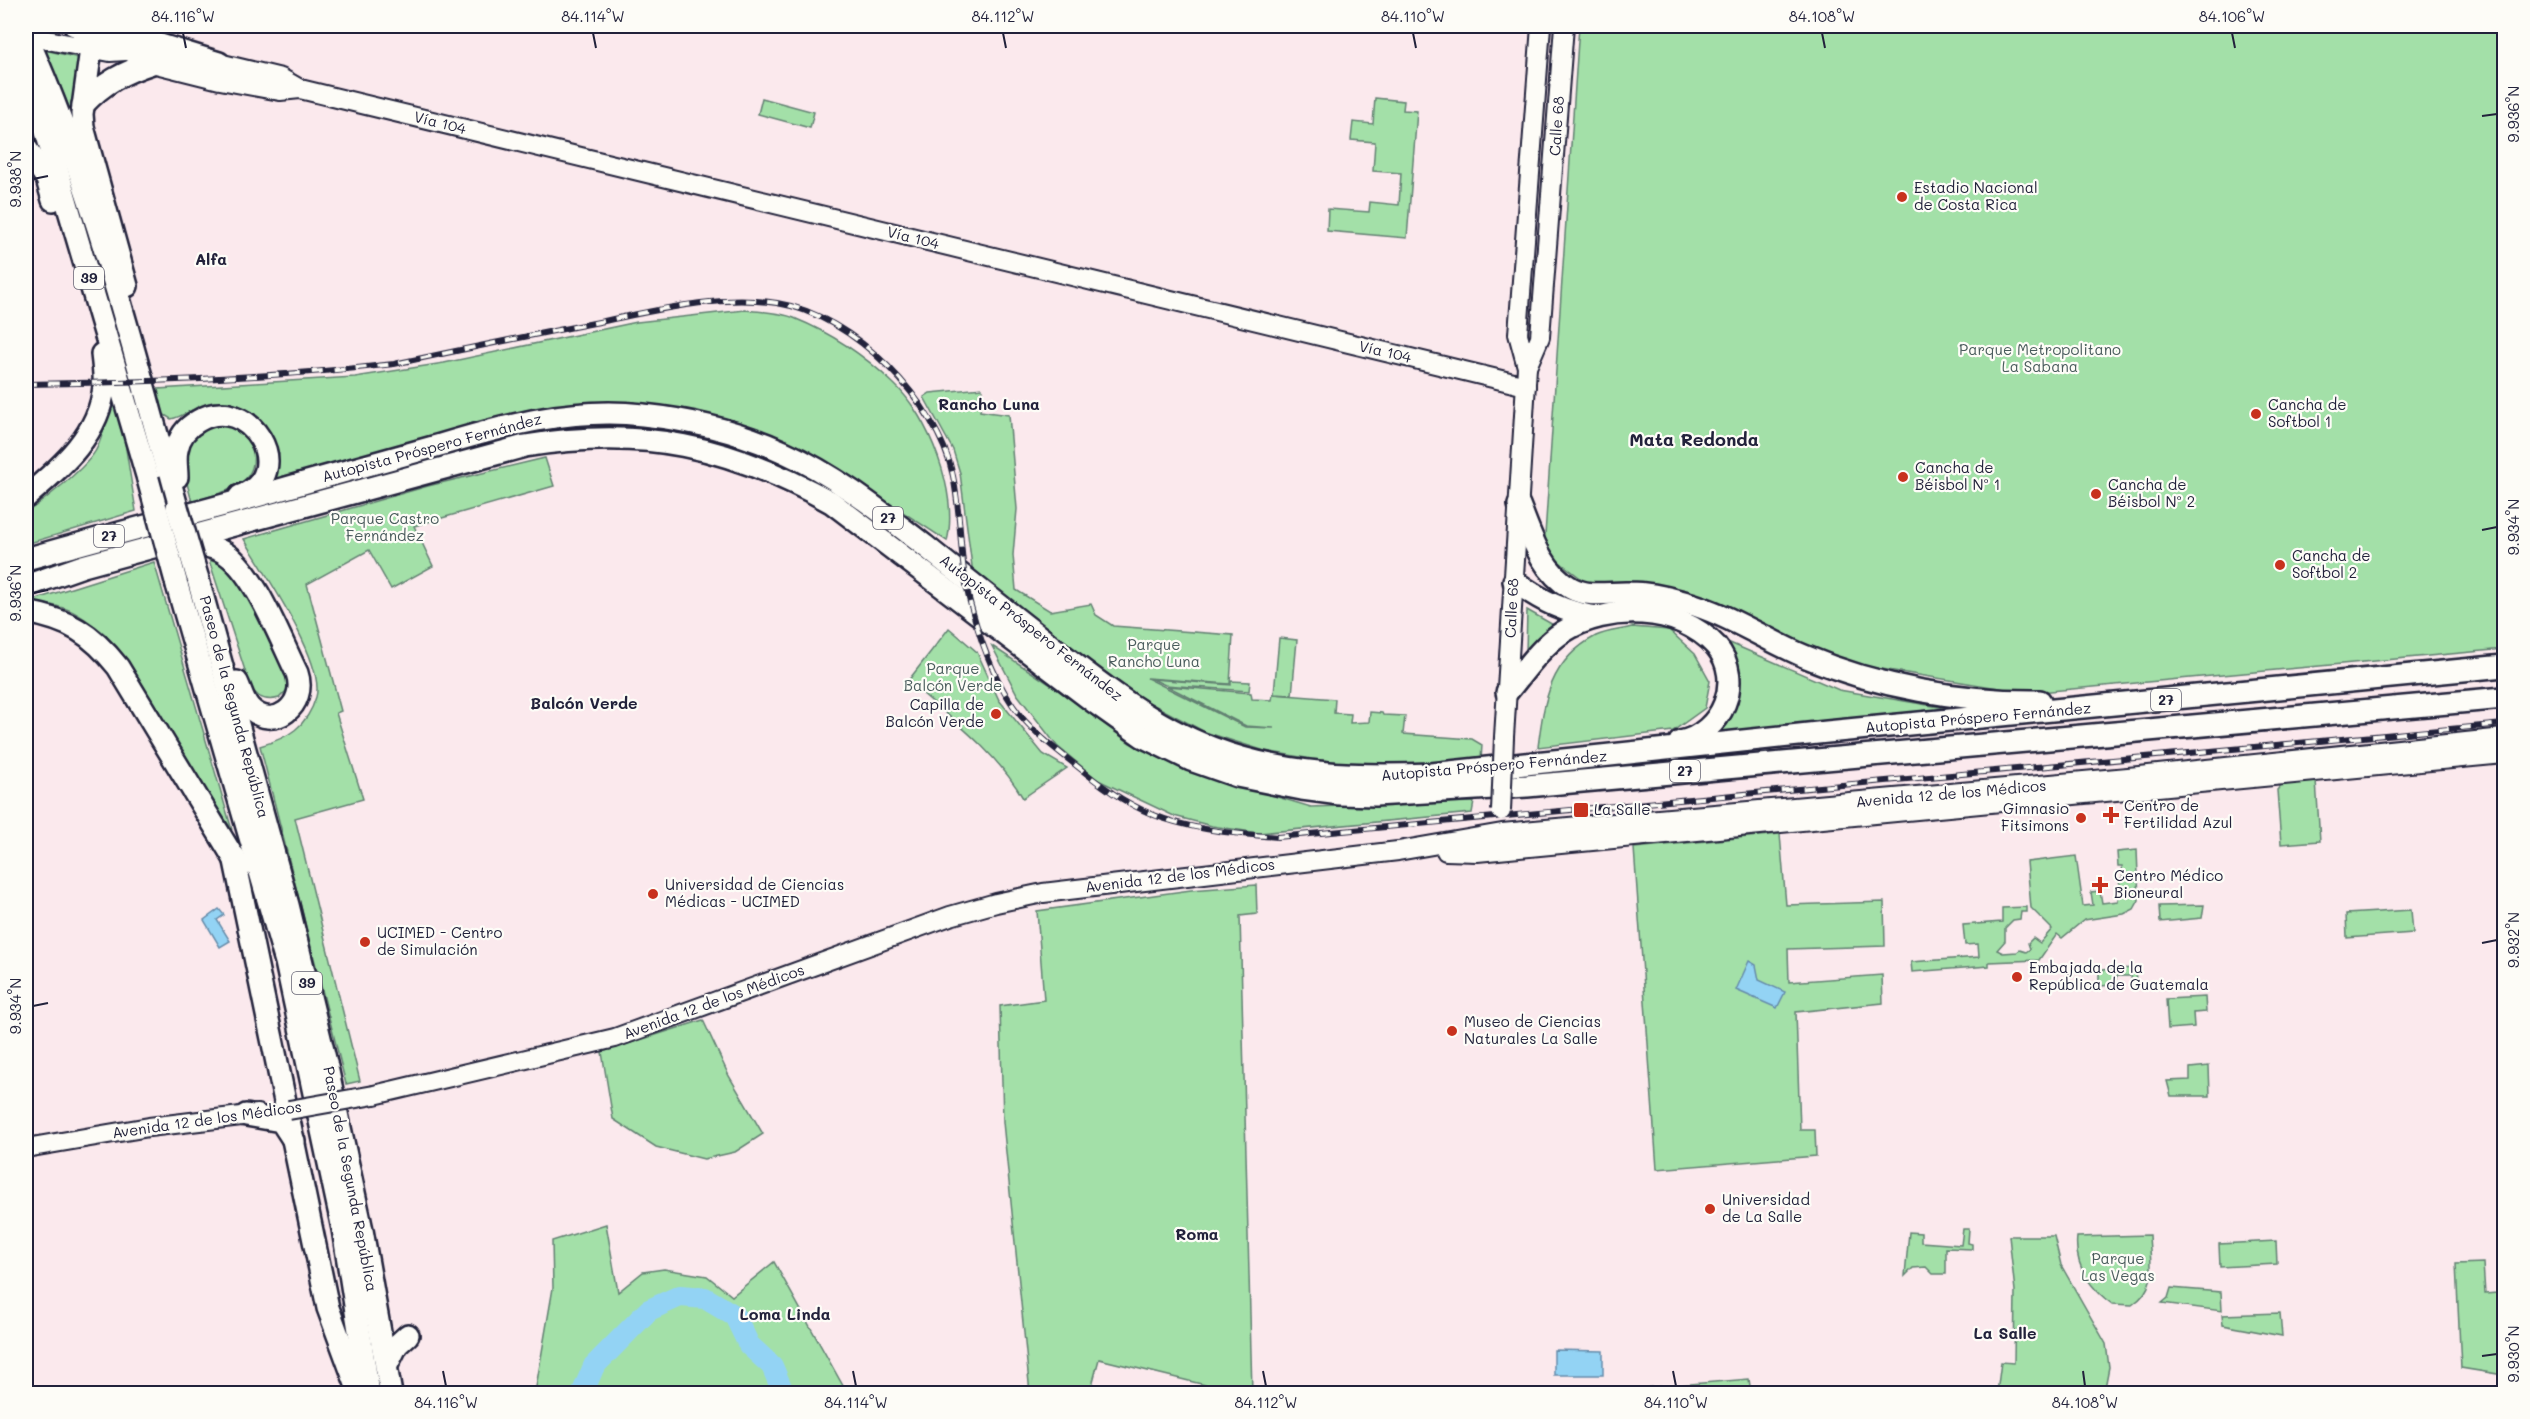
<svg xmlns="http://www.w3.org/2000/svg" width="2530" height="1419" font-family="Mali,sans-serif">
  <style>
    .green { fill: #a3e0a8; stroke: #628172; stroke-width: 1.5 }
    .water { fill: #93d3f4; stroke: #668caa; stroke-width: 1.5 }
    .lines { fill: none; stroke-linecap: round; stroke-linejoin: round }
    .river { stroke: #93d3f4; stroke-width: 22 }
    .major-casing { stroke: #22223b; stroke-width: 22 }
    .highway-casing { stroke: #22223b; stroke-width: 26 }
    .major { stroke: #fdfcf7; stroke-width: 18 }
    .highway { stroke: #fdfcf7; stroke-width: 21 }
    .rail-casing { stroke: #22223b; stroke-width: 6 }
    .rail { stroke: #fdfcf7; stroke-width: 4; stroke-dasharray: 11; stroke-linecap: butt }
    .major-bridge-casing { stroke: #22223b; stroke-width: 22; stroke-linecap: butt }
    .highway-bridge-casing { stroke: #22223b; stroke-width: 26; stroke-linecap: butt }
    .major-bridge { stroke: #fdfcf7; stroke-width: 18 }
    .highway-bridge { stroke: #fdfcf7; stroke-width: 21 }
    .ticks { fill: none; stroke: #22223b; stroke-width: 2 }
    .poi-dot { fill: #c8321e; stroke: #fdfcf7; stroke-width: 2 }
    .labels { text-anchor: middle; stroke-width: 4.5; stroke-linejoin: round; paint-order: stroke }
    .shield { fill: #fdfcf7; stroke: #646373; stroke-width: 1.5 }
    .shield-label { font-size: 14px; font-weight: bold; fill: #22223b }
    .street-label { font-size: 15px; fill: #22223b; stroke: #fdfcf7 }
    .poi-label { font-size: 15px; fill: #22223b; stroke: #fdfcf7; text-anchor: start }
    .park-label { font-size: 15px; fill: #495b5c; stroke: #fdfcf7 }
    .neighbourhood-label { font-size: 16px; font-weight: bold; fill: #22223b; stroke: #fdfcf7 }
    .quarter-label { font-size: 18px; font-weight: bold; fill: #22223b; stroke: #fdfcf7 }
    .neatline { fill: none; stroke: #22223b; stroke-width: 2 }
    .ticks-label { font-size: 15px; text-anchor: middle; fill: #22223b }
  </style>
  <rect width="100%" height="100%" fill="#fbe9ed"/>
  <filter id="ink" filterUnits="userSpaceOnUse"><feTurbulence type="fractalNoise" baseFrequency=".0167" numOctaves="2"/><feDisplacementMap in="SourceGraphic" scale="12" xChannelSelector="R" yChannelSelector="G"/><feConvolveMatrix kernelMatrix="1 2 1 2 8 2 1 2 1" color-interpolation-filters="sRGB"/></filter>
  <g filter="url(#ink)">
    <!-- green -->
    <g class="green">
      <path d="M 1579,26 L 2504,26 L 2504,649 L 2029,693 L 1845,663 L 1666,586 L 1587,583 L 1544,550 Z"/>
      <path d="M 45,50 L 83,59 L 70,109 Z"/>
      <path d="M 762,98 L 814,112 L 810,128 L 758,114 Z"/>
      <path d="M 1375,98 L 1404,101 L 1403,110 L 1417,111 L 1407,238 L 1327,231 L 1328,209 L 1369,212 L 1370,202 L 1399,205 L 1401,173 L 1373,171 L 1375,142 L 1351,140 L 1353,122 L 1373,124 Z"/>
      <path d="M 745,310 C 760,312 780,312 794,318 C 831,333 864,355 893,383 C 929,416 959,494 947,541 L 825,461 L 757,433 L 604,409 L 270,488 C 276,476 282,462 277,448 C 273,434 245,407 232,403 C 227,401 218,402 213,402 C 197,404 186,416 171,419 L 163,414 L 158,389 L 355,377 L 444,363 L 637,322 Z"/>
      <path d="M 116,388 L 136,511 L 26,544 L 26,513 C 43,501 89,466 97,448 C 105,431 108,411 109,393 Z"/>
      <path d="M 982,388 L 980,411 L 1009,415 L 1017,509 L 1013,555 L 1016,590 L 1050,611 L 1091,604 L 1096,615 L 1113,626 L 1233,635 L 1230,684 L 1147,678 L 1245,727 L 1274,728 L 1246,726 L 1167,686 L 1251,693 L 1252,699 L 1272,700 L 1273,694 L 1335,699 L 1334,713 L 1351,714 L 1350,723 L 1369,722 L 1370,712 L 1382,713 L 1383,715 L 1405,716 L 1403,734 L 1472,739 L 1482,745 L 1481,760 L 1370,765 L 1312,759 L 1265,751 L 1205,732 L 1137,696 L 973,574 L 960,473 L 953,450 L 924,397 L 930,393 Z"/>
      <path d="M 214,423 L 229,424 L 250,438 C 266,486 226,491 192,502 C 186,479 174,447 196,430 C 200,426 208,425 214,423 Z"/>
      <path d="M 545,458 L 554,486 L 414,526 L 433,566 L 391,589 L 369,550 L 307,584 L 341,711 L 336,713 L 363,799 L 295,818 L 360,1081 L 346,1084 L 260,746 C 288,738 307,727 316,697 C 326,663 263,570 244,539 L 428,486 Z"/>
      <path d="M 209,560 L 224,565 L 238,576 L 289,669 L 290,687 L 279,698 C 266,702 256,697 250,686 Z"/>
      <path d="M 154,562 L 232,830 L 105,634 C 75,610 66,605 27,602 Z"/>
      <path d="M 1527,610 L 1555,626 L 1526,653 Z"/>
      <path d="M 1632,627 L 1669,630 L 1695,654 L 1710,681 L 1705,708 L 1673,731 L 1538,747 C 1544,700 1550,660 1596,636 C 1606,631 1621,630 1632,627 Z"/>
      <path d="M 949,628 L 977,652 L 999,700 L 1043,754 L 1067,768 L 1023,798 C 995,750 949,717 908,681 Z"/>
      <path d="M 1716,637 L 1839,690 L 1975,713 L 1718,733 L 1738,702 L 1737,669 Z"/>
      <path d="M 1279,638 L 1297,640 L 1292,695 L 1274,694 Z"/>
      <path d="M 992,646 L 1051,685 L 1130,743 L 1190,771 L 1311,807 L 1474,802 L 1472,813 L 1259,833 L 1212,826 L 1174,816 L 1098,780 L 1057,746 L 1017,694 Z"/>
      <path d="M 1152,679 L 1231,685 L 1231,681 L 1250,682 L 1249,691 L 1165,685 Z"/>
      <path d="M 2316,781 L 2320,841 L 2281,844 L 2277,790 L 2282,784 Z"/>
      <path d="M 1780,834 L 1786,905 L 1884,902 L 1885,946 L 1788,949 L 1789,982 L 1882,975 L 1883,1003 L 1796,1012 L 1800,1130 L 1815,1130 L 1816,1156 L 1657,1169 L 1634,848 Z"/>
      <path d="M 2137,850 L 2139,900 L 2134,909 L 2124,914 L 2084,920 L 2062,938 L 2057,934 L 2039,960 L 1989,962 L 1989,966 L 1912,972 L 1911,962 L 1979,957 L 1978,944 L 1965,945 L 1963,925 L 2002,922 L 2002,908 L 2027,907 L 2027,912 L 2021,912 L 2020,919 L 2013,920 L 2005,928 L 2005,941 L 1997,950 L 2003,953 L 2017,952 L 2020,950 L 2026,952 L 2030,949 L 2028,943 L 2033,938 L 2040,943 L 2052,929 L 2031,908 L 2027,862 L 2076,856 L 2083,906 L 2093,905 L 2091,892 L 2100,891 L 2102,903 L 2118,901 L 2118,891 L 2121,891 L 2119,879 L 2123,878 L 2122,866 L 2118,866 L 2117,852 Z"/>
      <path d="M 1256,885 L 1257,914 L 1240,916 L 1252,1393 L 1238,1393 L 1099,1359 L 1090,1393 L 1030,1393 L 1003,1122 L 1000,1006 L 1044,1000 L 1037,911 L 1191,890 Z"/>
      <path d="M 2204,905 L 2202,918 L 2160,922 L 2159,906 Z"/>
      <path d="M 2411,910 L 2413,933 L 2347,938 L 2346,914 Z"/>
      <path d="M 2135,968 L 2136,984 L 2132,984 L 2131,976 L 2116,976 L 2116,985 L 2099,986 L 2099,970 Z"/>
      <path d="M 2205,997 L 2206,1012 L 2193,1013 L 2194,1027 L 2168,1029 L 2166,999 Z"/>
      <path d="M 703,1020 L 729,1076 L 763,1134 L 735,1152 L 704,1159 L 656,1147 L 613,1119 L 602,1052 Z"/>
      <path d="M 2209,1066 L 2210,1096 L 2171,1096 L 2167,1081 L 2190,1080 L 2190,1068 Z"/>
      <path d="M 606,1224 L 618,1292 L 643,1272 L 664,1269 L 707,1276 L 732,1296 L 774,1262 L 847,1393 L 535,1393 L 553,1288 L 552,1241 Z"/>
      <path d="M 1963,1229 L 1969,1229 L 1968,1243 L 1972,1244 L 1972,1249 L 1946,1248 L 1946,1274 L 1933,1274 L 1926,1267 L 1913,1268 L 1905,1276 L 1909,1232 L 1921,1233 L 1921,1242 L 1961,1245 Z"/>
      <path d="M 2149,1235 C 2150,1264 2159,1287 2132,1305 L 2112,1304 C 2089,1287 2074,1265 2077,1237 Z"/>
      <path d="M 2009,1236 L 2054,1236 L 2061,1265 L 2106,1344 L 2109,1367 L 2104,1393 L 1997,1393 L 2001,1362 L 2014,1363 L 2015,1291 Z"/>
      <path d="M 2276,1241 L 2277,1264 L 2220,1267 L 2219,1244 Z"/>
      <path d="M 2483,1263 L 2485,1294 L 2497,1293 L 2497,1288 L 2504,1288 L 2504,1375 L 2461,1368 L 2456,1264 Z"/>
      <path d="M 2171,1288 L 2221,1292 L 2222,1311 L 2162,1303 L 2168,1298 Z"/>
      <path d="M 2280,1313 L 2282,1336 L 2223,1325 L 2222,1315 Z"/>
      <path d="M 1749,1379 L 1751,1393 L 1644,1393 L 1644,1388 Z"/>
    </g>
    <!-- water -->
    <g class="water">
      <path d="M 219,909 L 224,915 L 217,920 L 230,941 L 220,947 L 204,920 Z"/>
      <path d="M 1749,961 L 1756,965 L 1759,980 L 1785,992 L 1777,1008 L 1736,990 Z"/>
      <path d="M 1554,1350 L 1603,1351 L 1603,1375 L 1554,1375 Z"/>
    </g>
    <g class="lines">
      <!-- river -->
      <path class="river" d="M 582,1394 L 594,1366 L 649,1310 L 680,1296 L 705,1298 L 735,1316 L 749,1345 L 772,1366 L 784,1394"/>
      <!-- major casing -->
      <g class="major-casing">
        <g id="major">
          <path d="M 73,26 L 96,34 L 152,63 L 220,80 L 280,91 L 300,89"/>
          <path d="M 32,37 L 110,52 L 141,50 L 167,53"/>
          <path d="M 206,60 L 281,78 L 300,89 L 1526,386"/>
          <path d="M 1527,367 L 1540,337 L 1564,26"/>
          <path d="M 1504,737 L 1527,367 L 1518,334 L 1541,26"/>
          <path d="M 1446,851 L 1477,852 L 2504,754"/>
          <path d="M 374,1095 L 615,1038 L 950,916 L 996,903 L 1043,893 L 1398,851 L 1502,833 L 2139,776 L 2504,738"/>
          <path d="M 26,1148 L 149,1127 L 258,1114"/>
        </g>
      </g>
      <!-- highway casing -->
      <g class="highway-casing">
        <g id="highway">
          <path d="M 80,26 L 91,49 L 82,114 L 83,127 L 127,286"/>
          <path d="M 104,26 L 128,35 L 219,63"/>
          <path d="M 26,35 C 93,184 133,350 177,507"/>
          <path d="M 26,78 L 44,125 L 148,479"/>
          <path d="M 83,105 C 103,83 124,72 152,63"/>
          <path d="M 26,148 L 47,179 L 53,200"/>
          <path d="M 177,477 C 177,469 175,458 177,450 C 179,437 187,427 198,421 C 248,390 300,474 240,496"/>
          <path d="M 26,497 C 60,468 100,435 104,386 C 105,376 103,364 102,354"/>
          <path d="M 1519,505 C 1531,535 1541,571 1571,588 C 1589,598 1610,592 1630,593 C 1648,593 1666,597 1684,602 C 1726,613 1764,639 1804,656 C 1877,687 1962,702 2040,701"/>
          <path d="M 182,542 C 196,544 211,545 223,552 C 254,569 281,641 297,673 C 308,705 273,733 249,707 C 243,700 241,690 237,682"/>
          <path d="M 26,559 C 119,532 214,509 307,482 C 351,470 396,457 440,445 C 507,425 572,407 643,415 C 691,420 740,432 784,452 C 835,475 880,511 924,545 C 966,579 1008,612 1050,645 C 1100,684 1152,725 1212,748 C 1282,775 1357,777 1431,774 L 1827,732 L 2504,666"/>
          <path d="M 197,576 L 288,905 L 327,1067 L 362,1230 L 391,1394"/>
          <path d="M 1514,581 C 1540,600 1565,613 1597,617"/>
          <path d="M 177,585 L 286,962 L 343,1229 L 369,1394"/>
          <path d="M 26,586 L 83,566 L 525,446 C 643,427 727,445 831,502 L 1094,702 L 1142,736 L 1191,760 L 1237,776 L 1302,789 L 1340,794 L 1375,795 L 1527,786 L 2504,698"/>
          <path d="M 26,612 C 69,620 91,633 118,667 L 240,868"/>
          <path d="M 1507,692 C 1524,672 1540,647 1563,632 C 1607,604 1679,605 1716,646 C 1745,680 1722,734 1680,742"/>
          <path d="M 234,856 L 328,1308 L 359,1392"/>
          <path d="M 246,1115 L 281,1121 L 294,1141"/>
          <path d="M 386,1367 L 397,1345 L 408,1335"/>
        </g>
      </g>
      <!-- major -->
      <use href="#major" class="major"/>
      <!-- highway -->
      <use href="#highway" class="highway"/>
      <!-- rail casing -->
      <g class="rail-casing">
        <path id="rail" d="M 26,384 C 147,382 273,378 394,364 C 460,350 527,336 594,323 C 654,311 715,294 777,303 C 853,315 938,402 953,476 C 962,518 959,564 971,606 C 981,643 996,685 1020,715 C 1038,737 1061,753 1083,771 C 1108,791 1134,809 1165,819 C 1201,831 1240,834 1277,837 L 2504,724"/>
      </g>
      <!-- rail -->
      <use href="#rail" class="rail"/>
      <!-- major-bridge casing -->
      <g class="major-bridge-casing">
        <g id="major-bridge">
          <path d="M 26,35 L 32,37"/>
          <path d="M 1501,811 L 1504,737"/>
          <path d="M 289,1110 L 374,1095"/>
        </g>
      </g>
      <!-- highway-bridge casing -->
      <g class="highway-bridge-casing">
        <g id="highway-bridge">
          <path d="M 148,479 L 177,585"/>
          <path d="M 177,507 L 197,576"/>
        </g>
      </g>
      <!-- major-bridge -->
      <use href="#major-bridge" class="major-bridge"/>
      <!-- highway-bridge -->
      <use href="#highway-bridge" class="highway-bridge"/>
    </g>
  </g>
  <!-- ticks -->
  <path class="ticks" d="M 183,33 L 186,48M 593,33 L 596,48M 1003,33 L 1006,48M 1413,33 L 1416,48M 1822,33 L 1825,48M 2232,33 L 2235,48M 2482,116 L 2497,114M 33,179 L 48,176M 2482,530 L 2497,527M 33,593 L 48,590M 2482,943 L 2497,940M 33,1006 L 48,1003M 2482,1356 L 2497,1354M 443,1371 L 446,1386M 853,1371 L 856,1386M 1263,1371 L 1266,1386M 1673,1371 L 1676,1386M 2083,1371 L 2085,1386"/>
  <!-- markers -->
  <g class="poi-dot">
    <circle cx="1902" cy="197" r="6"/>
    <circle cx="2256" cy="414" r="6"/>
    <circle cx="1903" cy="477" r="6"/>
    <circle cx="2096" cy="494" r="6"/>
    <circle cx="2280" cy="565" r="6"/>
    <circle cx="996" cy="714" r="6"/>
    <rect x="1573" y="802" width="16" height="16" rx="3"/>
    <path d="M2108 806h6v6h6v6h-6v6h-6v-6h-6v-6h6z"/>
    <circle cx="2081" cy="818" r="6"/>
    <path d="M2097 876h6v6h6v6h-6v6h-6v-6h-6v-6h6z"/>
    <circle cx="653" cy="894" r="6"/>
    <circle cx="365" cy="942" r="6"/>
    <circle cx="2017" cy="977" r="6"/>
    <circle cx="1452" cy="1031" r="6"/>
    <circle cx="1710" cy="1209" r="6"/>
  </g>
  <g class="labels">
    <!-- shield labels -->
    <g class="shield">
      <rect x="74" y="267" width="30" height="22" rx="4.5"/>
      <rect x="873" y="507" width="30" height="22" rx="4.5"/>
      <rect x="94" y="525" width="30" height="22" rx="4.5"/>
      <rect x="2151" y="689" width="30" height="22" rx="4.5"/>
      <rect x="1670" y="760" width="30" height="22" rx="4.5"/>
      <rect x="292" y="972" width="30" height="22" rx="4.5"/>
    </g>
    <g class="shield-label">
      <text x="89" y="283">39</text>
      <text x="888" y="523">27</text>
      <text x="109" y="541">27</text>
      <text x="2166" y="705">27</text>
      <text x="1685" y="776">27</text>
      <text x="307" y="988">39</text>
    </g>
    <!-- street labels -->
    <g class="street-label">
      <text transform="translate(440 123) rotate(14)" y="5">Vía 104</text>
      <text transform="translate(1557 126) rotate(-86)" y="5">Calle 68</text>
      <text transform="translate(913 238) rotate(14)" y="5">Vía 104</text>
      <text transform="translate(1385 352) rotate(13)" y="5">Vía 104</text>
      <text transform="translate(432 448) rotate(-15)" y="5">Autopista Próspero Fernández</text>
      <text transform="translate(1512 608) rotate(-87)" y="5">Calle 68</text>
      <text transform="translate(1031 628) rotate(38)" y="5">Autopista Próspero Fernández</text>
      <text transform="translate(234 707) rotate(75)" y="5">Paseo de la Segunda República</text>
      <text transform="translate(1978 718) rotate(-5)" y="5">Autopista Próspero Fernández</text>
      <text transform="translate(1494 766) rotate(-5)" y="5">Autopista Próspero Fernández</text>
      <text transform="translate(1951 794) rotate(-5)" y="5">Avenida 12 de los Médicos</text>
      <text transform="translate(1180 876) rotate(-7)" y="5">Avenida 12 de los Médicos</text>
      <text transform="translate(714 1002) rotate(-20)" y="5">Avenida 12 de los Médicos</text>
      <text transform="translate(207 1120) rotate(-8)" y="5">Avenida 12 de los Médicos</text>
      <text transform="translate(350 1179) rotate(79)" y="5">Paseo de la Segunda República</text>
    </g>
    <!-- poi labels -->
    <g class="poi-label">
      <text x="1914" y="193">Estadio Nacional<tspan x="1914" dy="17">de Costa Rica</tspan></text>
      <text x="2268" y="410">Cancha de<tspan x="2268" dy="17">Softbol 1</tspan></text>
      <text x="1915" y="473">Cancha de<tspan x="1915" dy="17">Béisbol Nº 1</tspan></text>
      <text x="2108" y="490">Cancha de<tspan x="2108" dy="17">Béisbol Nº 2</tspan></text>
      <text x="2292" y="561">Cancha de<tspan x="2292" dy="17">Softbol 2</tspan></text>
      <text x="984" y="710" text-anchor="end">Capilla de<tspan x="984" dy="17">Balcón Verde</tspan></text>
      <text x="2124" y="811">Centro de<tspan x="2124" dy="17">Fertilidad Azul</tspan></text>
      <text x="2069" y="814" text-anchor="end">Gimnasio<tspan x="2069" dy="17">Fitsimons</tspan></text>
      <text x="1594" y="815">La Salle</text>
      <text x="2114" y="881">Centro Médico<tspan x="2114" dy="17">Bioneural</tspan></text>
      <text x="665" y="890">Universidad de Ciencias<tspan x="665" dy="17">Médicas - UCIMED</tspan></text>
      <text x="377" y="938">UCIMED - Centro<tspan x="377" dy="17">de Simulación</tspan></text>
      <text x="2029" y="973">Embajada de la<tspan x="2029" dy="17">República de Guatemala</tspan></text>
      <text x="1464" y="1027">Museo de Ciencias<tspan x="1464" dy="17">Naturales La Salle</tspan></text>
      <text x="1722" y="1205">Universidad<tspan x="1722" dy="17">de La Salle</tspan></text>
    </g>
    <!-- park labels -->
    <g class="park-label">
      <text x="2040" y="355">Parque Metropolitano<tspan x="2040" dy="17">La Sabana</tspan></text>
      <text x="385" y="524">Parque Castro<tspan x="385" dy="17">Fernández</tspan></text>
      <text x="1154" y="650">Parque<tspan x="1154" dy="17">Rancho Luna</tspan></text>
      <text x="953" y="674">Parque<tspan x="953" dy="17">Balcón Verde</tspan></text>
      <text x="2118" y="1264">Parque<tspan x="2118" dy="17">Las Vegas</tspan></text>
    </g>
    <!-- neighbourhood labels -->
    <g class="neighbourhood-label">
      <text x="211" y="265">Alfa</text>
      <text x="989" y="410">Rancho Luna</text>
      <text x="584" y="709">Balcón Verde</text>
      <text x="1197" y="1240">Roma</text>
      <text x="785" y="1320">Loma Linda</text>
      <text x="2005" y="1339">La Salle</text>
    </g>
    <!-- quarter labels -->
    <g class="quarter-label">
      <text x="1694" y="446">Mata Redonda</text>
    </g>
  </g>
  <!-- margin -->
  <rect width="2530" height="1419" fill="none" stroke="#fdfcf7" stroke-width="66"/>
  <rect x="33" y="33" width="2464" height="1353" class="neatline"/>
  <g class="ticks-label">
    <text x="183" y="22">84.116°W</text>
    <text x="593" y="22">84.114°W</text>
    <text x="1003" y="22">84.112°W</text>
    <text x="1413" y="22">84.110°W</text>
    <text x="1822" y="22">84.108°W</text>
    <text x="2232" y="22">84.106°W</text>
    <text transform="translate(2514 114) rotate(-90)" y="5">9.936°N</text>
    <text transform="translate(16 179) rotate(-90)" y="5">9.938°N</text>
    <text transform="translate(2514 527) rotate(-90)" y="5">9.934°N</text>
    <text transform="translate(16 593) rotate(-90)" y="5">9.936°N</text>
    <text transform="translate(2514 940) rotate(-90)" y="5">9.932°N</text>
    <text transform="translate(16 1006) rotate(-90)" y="5">9.934°N</text>
    <text transform="translate(2514 1354) rotate(-90)" y="5">9.930°N</text>
    <text x="446" y="1408">84.116°W</text>
    <text x="856" y="1408">84.114°W</text>
    <text x="1266" y="1408">84.112°W</text>
    <text x="1676" y="1408">84.110°W</text>
    <text x="2085" y="1408">84.108°W</text>
  </g>
</svg>
